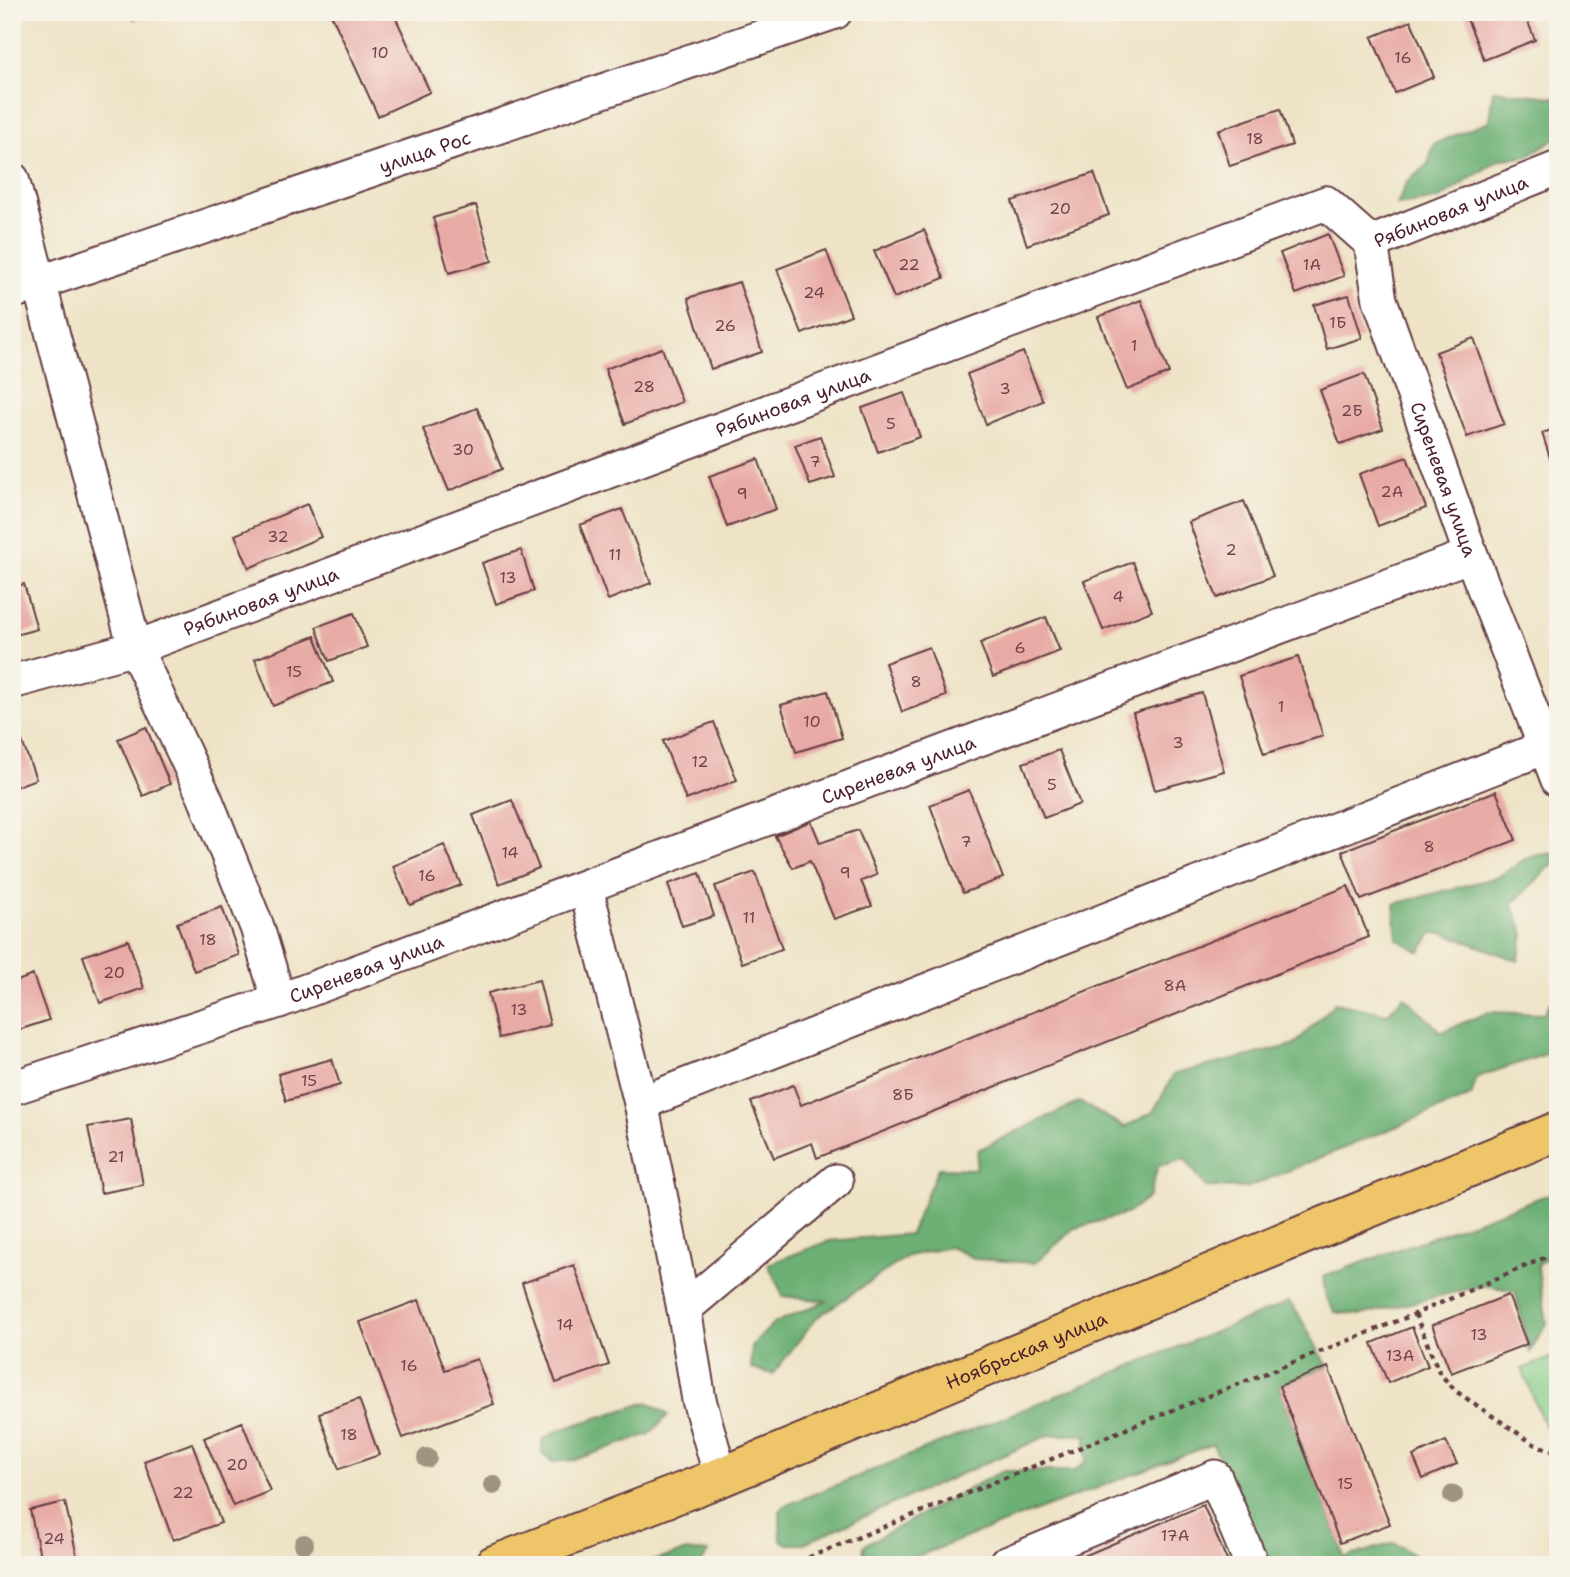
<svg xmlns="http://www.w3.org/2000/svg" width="1570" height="1577" font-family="'Shantell Sans',sans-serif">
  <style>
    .green { fill: #85cc88; stroke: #68765a; stroke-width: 2 }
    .forest { fill: #6cb074; stroke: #5b6850; stroke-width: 2 }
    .building { fill: #e8aaa5 }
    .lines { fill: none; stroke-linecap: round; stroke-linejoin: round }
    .minor-casing { stroke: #633c42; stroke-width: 37 }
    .highway-casing { stroke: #633c42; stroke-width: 42 }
    .path { stroke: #633c42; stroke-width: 4.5; stroke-dasharray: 5 5; stroke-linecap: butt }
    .minor { stroke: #fff; stroke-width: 33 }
    .highway { stroke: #eec569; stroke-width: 38 }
    .tree { fill: #9e9480 }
    .labels { text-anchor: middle; stroke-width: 5; stroke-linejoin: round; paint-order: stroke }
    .number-label { font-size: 16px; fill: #72424a }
    .street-label { font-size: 19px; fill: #4a1f2b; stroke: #f7f3e8 }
  </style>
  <rect width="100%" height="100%" fill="#f7f3e8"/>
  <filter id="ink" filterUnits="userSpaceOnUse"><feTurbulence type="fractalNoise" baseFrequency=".0143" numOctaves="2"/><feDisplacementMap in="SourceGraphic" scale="14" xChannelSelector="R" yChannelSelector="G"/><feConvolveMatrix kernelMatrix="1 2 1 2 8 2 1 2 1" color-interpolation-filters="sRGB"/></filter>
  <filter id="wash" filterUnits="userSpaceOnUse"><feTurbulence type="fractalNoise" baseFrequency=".00686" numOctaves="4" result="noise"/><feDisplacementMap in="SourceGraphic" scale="28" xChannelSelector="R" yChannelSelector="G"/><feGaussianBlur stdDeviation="1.57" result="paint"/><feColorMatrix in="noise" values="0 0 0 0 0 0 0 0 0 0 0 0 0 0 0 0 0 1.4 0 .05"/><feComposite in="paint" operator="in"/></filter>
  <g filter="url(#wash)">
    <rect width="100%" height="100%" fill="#eee3c6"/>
    <!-- green -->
    <path class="green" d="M 1558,1355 L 1558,1459 L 1522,1369 Z"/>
    <!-- forest -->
    <g class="forest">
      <path d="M 1493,90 L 1558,98 L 1558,137 L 1525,157 L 1500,159 L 1439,199 L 1397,205 L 1406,183 L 1428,164 L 1434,144 L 1489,121 Z"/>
      <path d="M 1553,853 L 1557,860 L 1512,904 L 1524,934 L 1518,961 L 1444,933 L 1432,933 L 1420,952 L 1397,939 L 1394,904 L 1498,877 L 1530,856 Z"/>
      <path d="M 1558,991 L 1558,1050 L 1477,1077 L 1471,1096 L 1246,1188 L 1206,1187 L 1185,1159 L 1158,1166 L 1149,1197 L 1128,1213 L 1075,1228 L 1035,1263 L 976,1259 L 950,1247 L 908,1256 L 816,1318 L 773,1374 L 751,1369 L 752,1346 L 774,1323 L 826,1301 L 783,1296 L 768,1264 L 829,1241 L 910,1234 L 938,1168 L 976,1169 L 978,1150 L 1079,1102 L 1125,1127 L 1153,1112 L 1174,1074 L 1294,1045 L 1335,1003 L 1387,1014 L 1404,996 L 1441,1032 L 1489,1012 L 1543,1014 Z"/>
      <path d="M 1558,1191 L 1558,1253 L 1537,1264 L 1547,1323 L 1530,1352 L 1515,1291 L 1484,1285 L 1361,1315 L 1335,1312 L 1326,1298 L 1323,1277 Z"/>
      <path d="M 1289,1302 L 1299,1315 L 1328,1367 L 1279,1387 L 1340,1543 L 1344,1558 L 1394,1543 L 1415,1556 L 1411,1565 L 1267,1565 L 1213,1444 L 894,1565 L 863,1565 L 864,1545 L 1002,1471 L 1074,1471 L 1086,1462 L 1086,1435 L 1049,1435 L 802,1544 L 787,1544 L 781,1540 L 780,1510 L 784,1506 Z"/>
      <path d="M 648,1402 L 668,1415 L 650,1434 L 574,1460 L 553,1462 L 542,1454 L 542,1440 L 559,1430 Z"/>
      <path d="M 687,1551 L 709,1552 L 700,1565 L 639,1565 Z"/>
    </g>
    <g id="blocks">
      <!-- building -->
      <g class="building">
        <path d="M 130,12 L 157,12 L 133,21 Z"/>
        <path d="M 330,12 L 393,12 L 430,92 L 378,116 Z"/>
        <path d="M 1464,12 L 1524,12 L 1535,40 L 1484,60 Z"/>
        <path d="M 1411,21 L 1434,77 L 1395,93 L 1372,37 Z"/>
        <path d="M 1280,109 L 1292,145 L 1230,166 L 1218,130 Z"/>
        <path d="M 1094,173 L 1109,215 L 1027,245 L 1012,201 Z"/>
        <path d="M 476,205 L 492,261 L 449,273 L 433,218 Z"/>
        <path d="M 924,230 L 944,278 L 894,298 L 874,251 Z"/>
        <path d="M 1328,234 L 1344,276 L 1296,294 L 1280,253 Z"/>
        <path d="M 826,250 L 851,315 L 802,334 L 777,269 Z"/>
        <path d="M 739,282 L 762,352 L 711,369 L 688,298 Z"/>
        <path d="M 1556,291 L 1558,291 L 1558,319 L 1552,318 Z"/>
        <path d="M 1349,295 L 1362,338 L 1327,349 L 1314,305 Z"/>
        <path d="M 1141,300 L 1169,373 L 1127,390 L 1098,317 Z"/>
        <path d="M 1474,338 L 1504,424 L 1467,437 L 1436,352 Z"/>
        <path d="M 662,348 L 682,402 L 625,424 L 605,369 Z"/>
        <path d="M 1023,352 L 1043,401 L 986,424 L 967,374 Z"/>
        <path d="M 1364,374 L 1383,429 L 1340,444 L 1320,390 Z"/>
        <path d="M 904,393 L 920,437 L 878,452 L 862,408 Z"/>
        <path d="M 477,408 L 502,469 L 449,491 L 423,429 Z"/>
        <path d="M 1558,428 L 1558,462 L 1552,464 L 1542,433 Z"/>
        <path d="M 820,436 L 835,477 L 810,485 L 795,445 Z"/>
        <path d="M 1407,457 L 1426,508 L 1378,526 L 1359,474 Z"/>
        <path d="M 758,459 L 776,509 L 727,527 L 709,476 Z"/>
        <path d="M 1244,501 L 1273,576 L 1217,598 L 1189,522 Z"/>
        <path d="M 307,504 L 321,537 L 249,568 L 235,535 Z"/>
        <path d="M 622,509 L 651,583 L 608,600 L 580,525 Z"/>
        <path d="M 521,550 L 534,591 L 496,604 L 482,563 Z"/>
        <path d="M 1133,562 L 1152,611 L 1103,630 L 1084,581 Z"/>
        <path d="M 24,584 L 37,629 L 12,636 L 12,588 Z"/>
        <path d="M 354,613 L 367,647 L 329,661 L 316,627 Z"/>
        <path d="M 1046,617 L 1060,651 L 993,677 L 980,643 Z"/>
        <path d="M 315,636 L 333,682 L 273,706 L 255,659 Z"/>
        <path d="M 929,647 L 946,696 L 902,712 L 885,663 Z"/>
        <path d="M 1298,657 L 1323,736 L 1264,754 L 1239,676 Z"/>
        <path d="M 828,691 L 842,738 L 796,752 L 781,705 Z"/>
        <path d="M 1202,693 L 1224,771 L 1155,790 L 1133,713 Z"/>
        <path d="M 714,722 L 737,780 L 686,800 L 663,741 Z"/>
        <path d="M 146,727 L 170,784 L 143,796 L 118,739 Z"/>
        <path d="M 17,728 L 36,779 L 12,788 L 12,730 Z"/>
        <path d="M 1059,750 L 1080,804 L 1044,818 L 1023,763 Z"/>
        <path d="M 969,790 L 1003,878 L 963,893 L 930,805 Z"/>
        <path d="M 1496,791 L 1516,840 L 1361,900 L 1342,851 Z"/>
        <path d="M 512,800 L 539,868 L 499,884 L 473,815 Z"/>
        <path d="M 811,821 L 820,843 L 858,830 L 877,875 L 861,881 L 872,906 L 834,919 L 810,861 L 793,868 L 775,836 Z"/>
        <path d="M 444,845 L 461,885 L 410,905 L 393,866 Z"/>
        <path d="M 755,872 L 782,949 L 742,963 L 715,886 Z"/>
        <path d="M 700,873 L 714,916 L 682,926 L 668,884 Z"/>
        <path d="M 1348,886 L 1369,937 L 817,1158 L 812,1143 L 774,1158 L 751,1102 L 793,1085 L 801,1105 Z"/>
        <path d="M 222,907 L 239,955 L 194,971 L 177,923 Z"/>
        <path d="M 128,940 L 144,988 L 100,1003 L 83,956 Z"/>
        <path d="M 33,975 L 49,1020 L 12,1032 L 12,983 Z"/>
        <path d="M 539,980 L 550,1025 L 499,1038 L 488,993 Z"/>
        <path d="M 332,1059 L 340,1085 L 286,1101 L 278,1074 Z"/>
        <path d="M 131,1119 L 143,1185 L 101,1193 L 88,1127 Z"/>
        <path d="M 574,1265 L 609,1365 L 556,1383 L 522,1283 Z"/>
        <path d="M 1508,1295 L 1527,1344 L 1451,1373 L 1432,1325 Z"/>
        <path d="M 419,1300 L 445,1370 L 477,1359 L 494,1404 L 403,1438 L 360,1322 Z"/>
        <path d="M 1412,1327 L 1428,1366 L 1388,1383 L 1372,1343 Z"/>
        <path d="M 1328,1367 L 1390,1524 L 1340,1543 L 1279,1386 Z"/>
        <path d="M 359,1399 L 379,1455 L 339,1469 L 319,1413 Z"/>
        <path d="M 242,1422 L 270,1491 L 233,1506 L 204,1438 Z"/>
        <path d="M 1446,1441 L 1457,1464 L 1423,1479 L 1413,1456 Z"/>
        <path d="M 192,1443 L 221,1523 L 173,1540 L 144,1461 Z"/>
        <path d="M 65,1502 L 79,1565 L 42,1565 L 30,1510 Z"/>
        <path d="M 1203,1505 L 1229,1565 L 1063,1565 Z"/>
      </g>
    </g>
  </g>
  <g filter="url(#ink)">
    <use href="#blocks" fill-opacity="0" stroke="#633c42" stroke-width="2"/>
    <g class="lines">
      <!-- minor casing -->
      <g class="minor-casing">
        <g id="minor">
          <path d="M 12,179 L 135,648 L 205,798 L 257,927 L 279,1001"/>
          <path id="s1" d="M 1371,243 L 1380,300 L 1471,555 L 1558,780"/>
          <path id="s2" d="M 1371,243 L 1558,168"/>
          <path id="s3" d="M 12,292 L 835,12"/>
          <path id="s4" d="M 12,682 L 135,648 L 1326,203 L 1371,243"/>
          <path d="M 586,888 L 641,1103 L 684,1309 L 699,1400 L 721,1477"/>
          <path id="s5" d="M 12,1088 L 279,1001 L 1471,555"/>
          <path d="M 641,1103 L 1558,742"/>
          <path d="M 684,1309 L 836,1181"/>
          <path d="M 1004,1565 L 1215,1477 L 1252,1565"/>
        </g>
      </g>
      <!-- highway casing -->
      <g class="highway-casing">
        <g id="highway">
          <path id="s6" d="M 494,1565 L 721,1477 L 1293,1239 L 1558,1131"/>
        </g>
      </g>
      <!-- path -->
      <g class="path">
        <path d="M 1415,1314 L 1440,1374 L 1457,1392 L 1534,1444 L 1558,1453"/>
        <path d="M 790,1565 L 1138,1424 L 1415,1314 L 1558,1252"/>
      </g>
      <!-- minor -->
      <use href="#minor" class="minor"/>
      <!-- highway -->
      <use href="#highway" class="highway"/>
    </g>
    <!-- trees -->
    <g class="tree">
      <circle cx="427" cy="1458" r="10"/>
      <circle cx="493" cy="1485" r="10"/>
      <circle cx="1453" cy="1495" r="10"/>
      <circle cx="304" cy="1544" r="10"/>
    </g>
  </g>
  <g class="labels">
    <!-- number labels -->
    <g class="number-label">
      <text x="380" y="58">10</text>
      <text x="1403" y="63">16</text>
      <text x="1255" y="144">18</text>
      <text x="1060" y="214">20</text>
      <text x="909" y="270">22</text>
      <text x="1312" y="270">1А</text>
      <text x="814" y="298">24</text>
      <text x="1338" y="328">1Б</text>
      <text x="725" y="331">26</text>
      <text x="1134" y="351">1</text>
      <text x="644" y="392">28</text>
      <text x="1005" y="394">3</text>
      <text x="1352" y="416">2Б</text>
      <text x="891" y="429">5</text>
      <text x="463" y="455">30</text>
      <text x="815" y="467">7</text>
      <text x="1392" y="497">2А</text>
      <text x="742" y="499">9</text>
      <text x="278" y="542">32</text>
      <text x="1231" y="555">2</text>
      <text x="615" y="560">11</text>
      <text x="508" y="583">13</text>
      <text x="1118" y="602">4</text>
      <text x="1020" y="653">6</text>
      <text x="294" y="677">15</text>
      <text x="916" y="687">8</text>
      <text x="1281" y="712">1</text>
      <text x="812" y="727">10</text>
      <text x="1178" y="748">3</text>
      <text x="700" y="767">12</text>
      <text x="1052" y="790">5</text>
      <text x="966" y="847">7</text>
      <text x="1429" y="852">8</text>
      <text x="510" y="858">14</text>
      <text x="845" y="878">9</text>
      <text x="427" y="881">16</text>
      <text x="749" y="923">11</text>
      <text x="208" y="945">18</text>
      <text x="114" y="978">20</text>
      <text x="1175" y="991">8А</text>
      <text x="519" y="1015">13</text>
      <text x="309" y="1086">15</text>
      <text x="903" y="1100">8Б</text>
      <text x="116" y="1162">21</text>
      <text x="565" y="1330">14</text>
      <text x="1479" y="1340">13</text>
      <text x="1400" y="1361">13А</text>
      <text x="409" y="1371">16</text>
      <text x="349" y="1440">18</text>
      <text x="237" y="1470">20</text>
      <text x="1345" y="1489">15</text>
      <text x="183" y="1498">22</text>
      <text x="1175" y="1541">17А</text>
      <text x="54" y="1544">24</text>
    </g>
    <!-- street labels -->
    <g class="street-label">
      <text dy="7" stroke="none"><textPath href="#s3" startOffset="436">улица Рос</textPath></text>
      <text dy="7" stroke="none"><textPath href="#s2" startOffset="86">Рябиновая улица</textPath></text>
      <text dy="7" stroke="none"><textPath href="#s4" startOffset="830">Рябиновая улица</textPath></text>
      <text dy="7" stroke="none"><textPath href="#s1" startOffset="248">Сиреневая улица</textPath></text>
      <text dy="7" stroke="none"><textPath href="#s4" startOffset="262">Рябиновая улица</textPath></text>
      <text dy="7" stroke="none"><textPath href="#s5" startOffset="942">Сиреневая улица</textPath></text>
      <text dy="7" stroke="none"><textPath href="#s5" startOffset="374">Сиреневая улица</textPath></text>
      <text dy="7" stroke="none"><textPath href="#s6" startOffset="574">Ноябрьская улица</textPath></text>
    </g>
  </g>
  <!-- margin -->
  <rect width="1570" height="1577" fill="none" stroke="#f7f3e8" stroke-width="42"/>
</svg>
